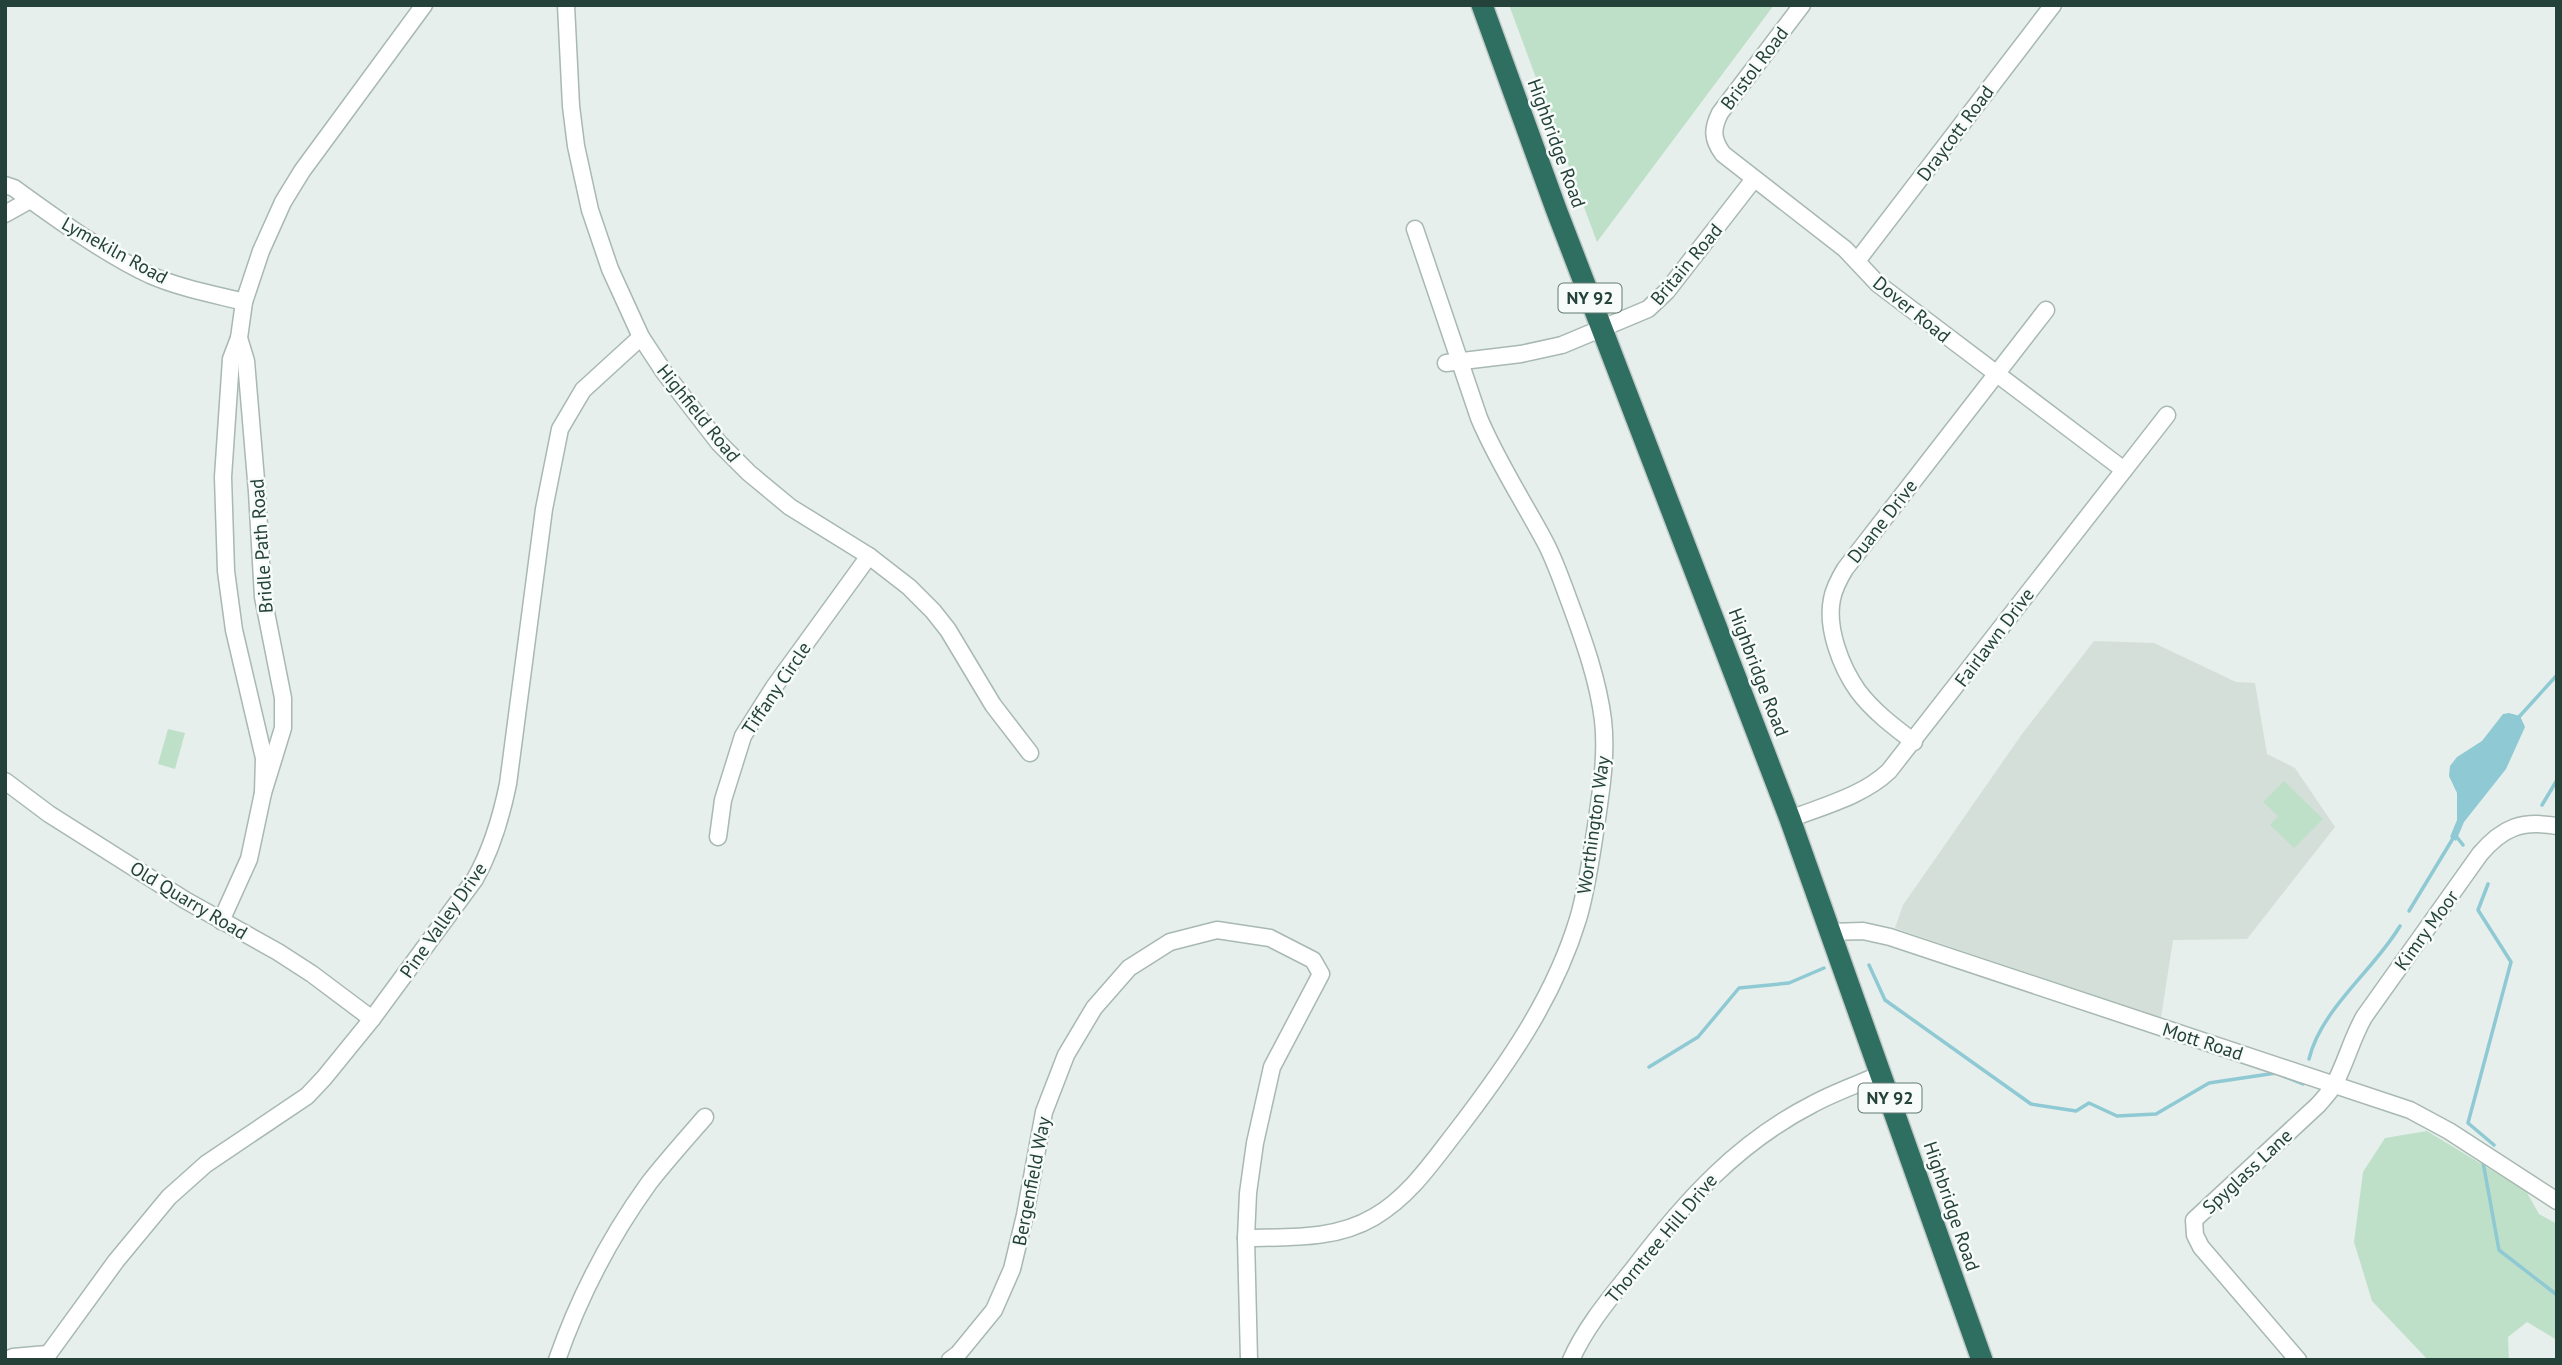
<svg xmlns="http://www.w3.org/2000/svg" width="2562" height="1365" font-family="'PT Sans',sans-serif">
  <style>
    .built { fill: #d4dfda }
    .green { fill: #bfe0c8 }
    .water { fill: #8ec9d4 }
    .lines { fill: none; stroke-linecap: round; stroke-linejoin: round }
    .stream { stroke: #8ec9d4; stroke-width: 3.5 }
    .minor-casing { stroke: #a8b8b2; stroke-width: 19 }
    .highway-casing { stroke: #c2cac8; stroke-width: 24 }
    .minor { stroke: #fff; stroke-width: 16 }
    .highway { stroke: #2f6f62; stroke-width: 21 }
    .labels { text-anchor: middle; stroke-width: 5; stroke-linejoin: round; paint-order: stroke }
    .shield { fill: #f7fbf9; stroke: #637a73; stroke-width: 2 }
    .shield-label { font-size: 18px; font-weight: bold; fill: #24423a }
    .street-label { font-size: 19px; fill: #24423a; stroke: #f7fbf9 }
  </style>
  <rect width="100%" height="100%" fill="#e6efeb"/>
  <!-- built -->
  <path class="built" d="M 2094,641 L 2154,643 L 2236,682 L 2255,683 L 2267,754 L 2295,768 L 2335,827 L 2247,939 L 2173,940 L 2161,1018 L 1895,928 L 1903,905 L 2022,734 Z"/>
  <!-- green -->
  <g class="green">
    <path d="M 1509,5 L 1774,5 L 1597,242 Z"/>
    <path d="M 168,729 L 185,733 L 175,769 L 158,764 Z"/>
    <path d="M 2284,781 L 2323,819 L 2294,848 L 2270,825 L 2278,816 L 2263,802 Z"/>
    <path d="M 2427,1131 L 2526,1191 L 2539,1214 L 2557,1224 L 2557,1340 L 2527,1322 L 2508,1337 L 2509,1360 L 2428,1360 L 2372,1301 L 2354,1242 L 2363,1172 L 2385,1138 Z"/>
  </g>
  <!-- water -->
  <path class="water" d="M 2509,713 L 2520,716 L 2525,727 L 2506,769 L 2464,822 L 2456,841 L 2450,837 L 2457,820 L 2457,793 L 2449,776 L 2450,766 L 2457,757 L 2482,741 L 2503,714 Z"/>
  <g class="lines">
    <!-- stream -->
    <g class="stream">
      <path d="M 2518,718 L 2557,675"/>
      <path d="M 2542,805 L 2557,780"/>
      <path d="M 2456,836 L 2463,845"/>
      <path d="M 2488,884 L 2478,910 L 2511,962 L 2468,1123 L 2494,1145"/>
      <path d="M 2409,911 L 2455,835"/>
      <path d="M 1869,965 L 1885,1000 L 2031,1104 L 2076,1111 L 2089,1103 L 2117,1116 L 2156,1114 L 2209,1083 L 2276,1073"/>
      <path d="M 2309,1059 C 2321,1009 2374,970 2400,926"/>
      <path d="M 1649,1067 L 1698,1037 L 1739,988 L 1789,983 L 1824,968"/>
      <path d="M 2283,1076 L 2303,1084 L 2304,1082"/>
      <path d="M 2483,1162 L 2499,1250 L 2557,1295"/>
    </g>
    <!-- minor casing -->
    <g class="minor-casing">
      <g id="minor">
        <path d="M 566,5 L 571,106 L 576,146 L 590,210 L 610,269 L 641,337 L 664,372 L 719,443 L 749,473 L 790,507 L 869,556 L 909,587 L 933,611 L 948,630 L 993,705 L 1030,753"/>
        <path d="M 1802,5 L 1720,113 C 1712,129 1712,139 1723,154 L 1845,249 L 1878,284 L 2124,470"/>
        <path d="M 5,185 L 14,188 C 54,217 105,254 150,275 C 180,288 212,294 244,302"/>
        <path d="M 5,214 L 30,200"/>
        <path d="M 1857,261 L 2053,5"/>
        <path d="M 1446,363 L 1521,354 L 1562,345 L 1648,309 L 1667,291 L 1754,179"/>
        <path d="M 1914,742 C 1894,727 1873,711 1858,691 C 1841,667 1826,628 1832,599 C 1834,588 1839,579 1845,569 L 2046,310"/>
        <path d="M 5,781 L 49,814 L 185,900 L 278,952 L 312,974 L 372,1019"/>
        <path d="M 263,793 L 264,758 L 234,630 L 226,571 L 223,477 L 231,359 L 239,338 L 244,302 L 261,251 L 283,202 L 302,171 L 424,5"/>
        <path d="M 1790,819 C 1823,806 1863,796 1889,771 L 2167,415"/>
        <path d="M 718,837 L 723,800 L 743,736 L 774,687 L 869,556"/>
        <path d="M 221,921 L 249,859 L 263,793 L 283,728 L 283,698 L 263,597 L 257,492 L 246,361 L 239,338"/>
        <path d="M 1830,932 L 1863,931 L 1890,937 L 2410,1110 L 2449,1131 L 2557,1201"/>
        <path d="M 1246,1238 C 1290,1237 1335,1240 1374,1217 C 1410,1196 1433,1161 1458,1129 C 1507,1065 1554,998 1578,919 C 1587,889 1591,857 1596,826 C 1601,791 1607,755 1603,720 C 1598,680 1584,641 1570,603 C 1562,582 1555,560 1544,540 C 1522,499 1497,461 1479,418 L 1415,229"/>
        <path d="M 6,1360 L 13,1357 L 47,1354"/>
        <path d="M 44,1360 L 116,1261 L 169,1197 L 206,1164 L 307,1096 L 324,1078 L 372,1019 L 475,879 C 492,849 501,818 508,784 L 544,509 L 560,429 L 583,390 L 641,337"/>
        <path d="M 557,1360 C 579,1297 610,1237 649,1183 C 667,1160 686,1139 705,1117"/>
        <path d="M 950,1360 L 958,1354 L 994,1310 L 1012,1269 L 1025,1215 L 1044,1112 L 1066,1055 L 1094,1008 L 1129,968 L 1170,942 L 1217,930 L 1270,938 L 1313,960 L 1321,974 L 1272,1067 L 1255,1143 L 1248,1193 L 1246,1238 L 1249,1360"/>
        <path d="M 1571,1360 C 1586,1326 1611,1297 1634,1268 C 1685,1201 1737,1143 1813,1104 C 1835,1092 1859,1084 1881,1074"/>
        <path d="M 2298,1360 L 2201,1247 L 2195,1235 L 2194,1220 L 2318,1105 C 2324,1098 2331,1091 2335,1083 C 2346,1062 2352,1038 2364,1017 L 2480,854 C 2503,827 2522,820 2557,826"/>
      </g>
    </g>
    <!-- highway casing -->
    <g class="highway-casing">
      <path id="highway" d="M 1482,5 L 1556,209 L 1790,819 L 1982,1360"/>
    </g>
    <!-- minor -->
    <use href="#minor" class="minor"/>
    <!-- highway -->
    <use href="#highway" class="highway"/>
  </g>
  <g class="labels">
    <!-- shield labels -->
    <g class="shield">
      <rect x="1558.5" y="283.5" width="63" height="29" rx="5"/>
      <rect x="1858.5" y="1083.5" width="63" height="29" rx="5"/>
    </g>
    <g class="shield-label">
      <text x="1590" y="304">NY 92</text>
      <text x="1890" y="1104">NY 92</text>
    </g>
    <!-- street labels -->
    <g class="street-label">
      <text transform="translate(1754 68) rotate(-53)" y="7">Bristol Road</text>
      <text transform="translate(1955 133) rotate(-53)" y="7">Draycott Road</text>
      <text transform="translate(1557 143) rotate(70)" y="7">Highbridge Road</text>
      <text transform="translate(115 250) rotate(29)" y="7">Lymekiln Road</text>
      <text transform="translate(1686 264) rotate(-50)" y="7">Britain Road</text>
      <text transform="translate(1912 309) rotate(39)" y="7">Dover Road</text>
      <text transform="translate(699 413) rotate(51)" y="7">Highfield Road</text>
      <text transform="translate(1882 521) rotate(-52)" y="7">Duane Drive</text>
      <text transform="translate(261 546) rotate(-94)" y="7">Bridle Path Road</text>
      <text transform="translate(1994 637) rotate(-53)" y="7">Fairlawn Drive</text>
      <text transform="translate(1759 672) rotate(69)" y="7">Highbridge Road</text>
      <text transform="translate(776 688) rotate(-56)" y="7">Tiffany Circle</text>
      <text transform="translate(1593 825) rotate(-82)" y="7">Worthington Way</text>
      <text transform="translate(189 900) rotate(31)" y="7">Old Quarry Road</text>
      <text transform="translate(443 920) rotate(-55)" y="7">Pine Valley Drive</text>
      <text transform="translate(2426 930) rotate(-54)" y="7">Kimry Moor</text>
      <text transform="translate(2203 1041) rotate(18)" y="7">Mott Road</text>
      <text transform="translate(2247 1171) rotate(-43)" y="7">Spyglass Lane</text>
      <text transform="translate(1031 1181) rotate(-79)" y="7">Bergenfield Way</text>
      <text transform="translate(1952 1206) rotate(71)" y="7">Highbridge Road</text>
      <text transform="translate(1661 1238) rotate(-50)" y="7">Thorntree Hill Drive</text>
    </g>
  </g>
  <!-- border -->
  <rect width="2562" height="1365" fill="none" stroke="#24423a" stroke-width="14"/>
</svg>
